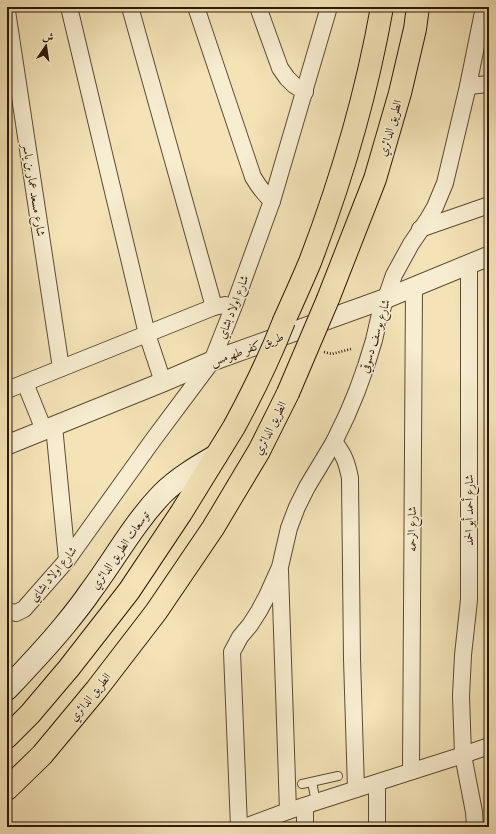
<svg xmlns="http://www.w3.org/2000/svg" width="496" height="834" font-family="'Gentium Book Plus',Amiri,serif">
  <style>
    .lines { fill: none; stroke-linecap: round; stroke-linejoin: round }
    .service-casing { stroke: #5e4b32; stroke-width: 10 }
    .minor-casing { stroke: #5e4b32; stroke-width: 18 }
    .tertiary-casing { stroke: #5e4b32; stroke-width: 21 }
    .secondary-casing { stroke: #2d1805; stroke-width: 24 }
    .motorway-casing { stroke: #2d1805; stroke-width: 24 }
    .path { stroke: #2d1805; stroke-width: 2.5; stroke-dasharray: 1 2; stroke-linecap: butt }
    .service { stroke: #f7edd0; stroke-width: 8 }
    .minor { stroke: #f7edd0; stroke-width: 16 }
    .tertiary { stroke: #f7edd0; stroke-width: 19 }
    .secondary { stroke: #f7edd0; stroke-width: 22 }
    .motorway { stroke: #f3e3b7; stroke-width: 22 }
    .motorway-bridge-casing { stroke: #2d1805; stroke-width: 24; stroke-linecap: butt }
    .motorway-bridge { stroke: #f3e3b7; stroke-width: 22 }
    .labels { text-anchor: middle; stroke-width: 3; stroke-linejoin: round; paint-order: stroke }
    .street-label { font-size: 12px; fill: #2d1805; stroke: #f7edd0 }
  </style>
  <rect width="100%" height="100%" fill="#f3e3b7"/>
  <filter id="stains"><feTurbulence type="fractalNoise" baseFrequency=".005" numOctaves="4"/><feColorMatrix values="0 0 0 0 .2 0 0 0 0 .09 0 0 0 0 .02 0 0 0 .5 -.17"/></filter>
  <radialGradient id="worn" r=".72"><stop offset=".6" stop-color="#630" stop-opacity="0"/><stop offset="1" stop-color="#630" stop-opacity=".3"/></radialGradient>
  <g class="lines">
    <!-- service casing -->
    <g class="service-casing">
      <g id="service">
        <path d="M 312,782 L 316,802"/>
        <path d="M 302,784 L 338,776"/>
      </g>
    </g>
    <!-- minor casing -->
    <g class="minor-casing">
      <g id="minor">
        <path d="M 69,7 L 147,334 L 163,382"/>
        <path d="M 130,7 L 214,307"/>
        <path d="M 196,7 L 253,177 C 259,187 264,194 272,201"/>
        <path d="M 258,7 L 280,68 L 287,78 L 294,85 L 305,92"/>
        <path d="M 7,11 L 61,368"/>
        <path d="M 468,86 L 489,84"/>
        <path d="M 420,229 L 489,205"/>
        <path d="M 469,265 L 469,600 L 463,655 L 461,696 L 463,755 L 474,812 L 475,827"/>
        <path d="M 25,383 L 44,430"/>
        <path d="M 7,390 L 214,307 L 225,305"/>
        <path d="M 54,426 L 67,560"/>
        <path d="M 334,442 C 344,454 347,463 350,478 L 352,659 L 356,789"/>
        <path d="M 280,571 L 288,811"/>
        <path d="M 7,611 L 16,613 L 24,609 L 67,560 L 153,440 L 212,361 L 235,303 L 272,201 L 329,7"/>
        <path d="M 411,771 L 414,287"/>
        <path d="M 239,827 L 232,652 L 240,637 L 250,625 L 259,611 L 267,596 L 280,567 L 289,528 L 297,507 L 307,487 L 334,442 L 347,415 L 357,391 L 366,366 L 374,340 L 379,318 L 394,275 L 411,244 L 428,219 L 435,207 L 445,183 L 468,86 L 484,7"/>
        <path d="M 245,827 L 288,811 L 463,755 L 489,746"/>
        <path d="M 305,827 L 305,806"/>
        <path d="M 377,827 L 377,783"/>
      </g>
    </g>
    <!-- tertiary casing -->
    <g class="tertiary-casing">
      <path id="tertiary" d="M 7,445 L 163,382 L 212,361 L 387,298 L 489,256"/>
    </g>
    <!-- secondary casing -->
    <g class="secondary-casing">
      <path id="secondary" d="M 7,689 C 26,669 46,648 64,626 C 73,615 82,604 90,592 C 114,560 134,523 162,494 C 178,478 197,467 216,456"/>
    </g>
    <!-- motorway casing -->
    <g class="motorway-casing">
      <g id="motorway">
        <path d="M 328,299 L 375,179 L 400,93 L 415,29 L 418,7"/>
        <path d="M 284,321 C 293,301 302,281 310,262 C 341,181 367,92 382,7"/>
        <path d="M 7,737 L 30,714 L 69,668 L 129,591 L 181,513 L 234,427"/>
        <path d="M 7,789 L 42,755 L 96,690 L 156,612 L 213,528 L 259,451 L 288,393"/>
      </g>
    </g>
    <!-- path -->
    <path class="path" d="M 324,352 L 332,354 L 351,349"/>
    <!-- service -->
    <use href="#service" class="service"/>
    <!-- minor -->
    <use href="#minor" class="minor"/>
    <!-- tertiary -->
    <use href="#tertiary" class="tertiary"/>
    <!-- secondary -->
    <use href="#secondary" class="secondary"/>
    <!-- motorway -->
    <use href="#motorway" class="motorway"/>
    <!-- motorway-bridge casing -->
    <g class="motorway-bridge-casing">
      <g id="motorway-bridge">
        <path d="M 288,393 L 328,299"/>
        <path d="M 234,427 C 253,392 270,357 284,321"/>
      </g>
    </g>
    <!-- motorway-bridge -->
    <use href="#motorway-bridge" class="motorway-bridge"/>
  </g>
  <g class="labels">
    <!-- street labels -->
    <g class="street-label">
      <text transform="translate(390 128) rotate(-74)" y="4">الطريق الدائري</text>
      <text transform="translate(34 190) rotate(81)" y="4">شارع مسعد عمار بن ياسر</text>
      <text transform="translate(233 307) rotate(-69)" y="4">شارع اولاد بشاي</text>
      <text transform="translate(375 336) rotate(-73)" y="4">شارع يوسف دسوقي</text>
      <text transform="translate(247 349) rotate(-20)" y="4">طريق كفر طهرمس</text>
      <text transform="translate(270 428) rotate(-63)" y="4">الطريق الدائري</text>
      <text transform="translate(469 510) rotate(-90)" y="4">شارع أحمد أبو الحمد</text>
      <text transform="translate(412 529) rotate(-90)" y="4">شارع الرحمه</text>
      <text transform="translate(120 550) rotate(-55)" y="4">توسعات الطريق الدائري</text>
      <text transform="translate(53 574) rotate(-51)" y="4">شارع اولاد بشاي</text>
      <text transform="translate(90 697) rotate(-51)" y="4">الطريق الدائري</text>
    </g>
  </g>
  <!-- margin -->
  <rect width="496" height="834" fill="none" stroke="#f3e3b7" stroke-width="24"/>
  <rect x="8" y="8" width="480" height="818" fill="none" stroke="#2d1805" stroke-width="2"/>
  <rect x="12" y="12" width="472" height="810" fill="none" stroke="#2d1805"/>
  <!-- north arrow -->
  <g transform="translate(46 46) rotate(13)" stroke="#f7edd0" stroke-width="3" paint-order="stroke">
  <path d="M0-3L7 15L0 10L-7 15Z" fill="#2d1805"/>
  <text y="-6" font-size="11" font-weight="bold" text-anchor="middle" fill="#2d1805">ش</text>
  </g>
  <rect width="100%" height="100%" filter="url(#stains)"/>
  <rect width="100%" height="100%" fill="url(#worn)"/>
</svg>
